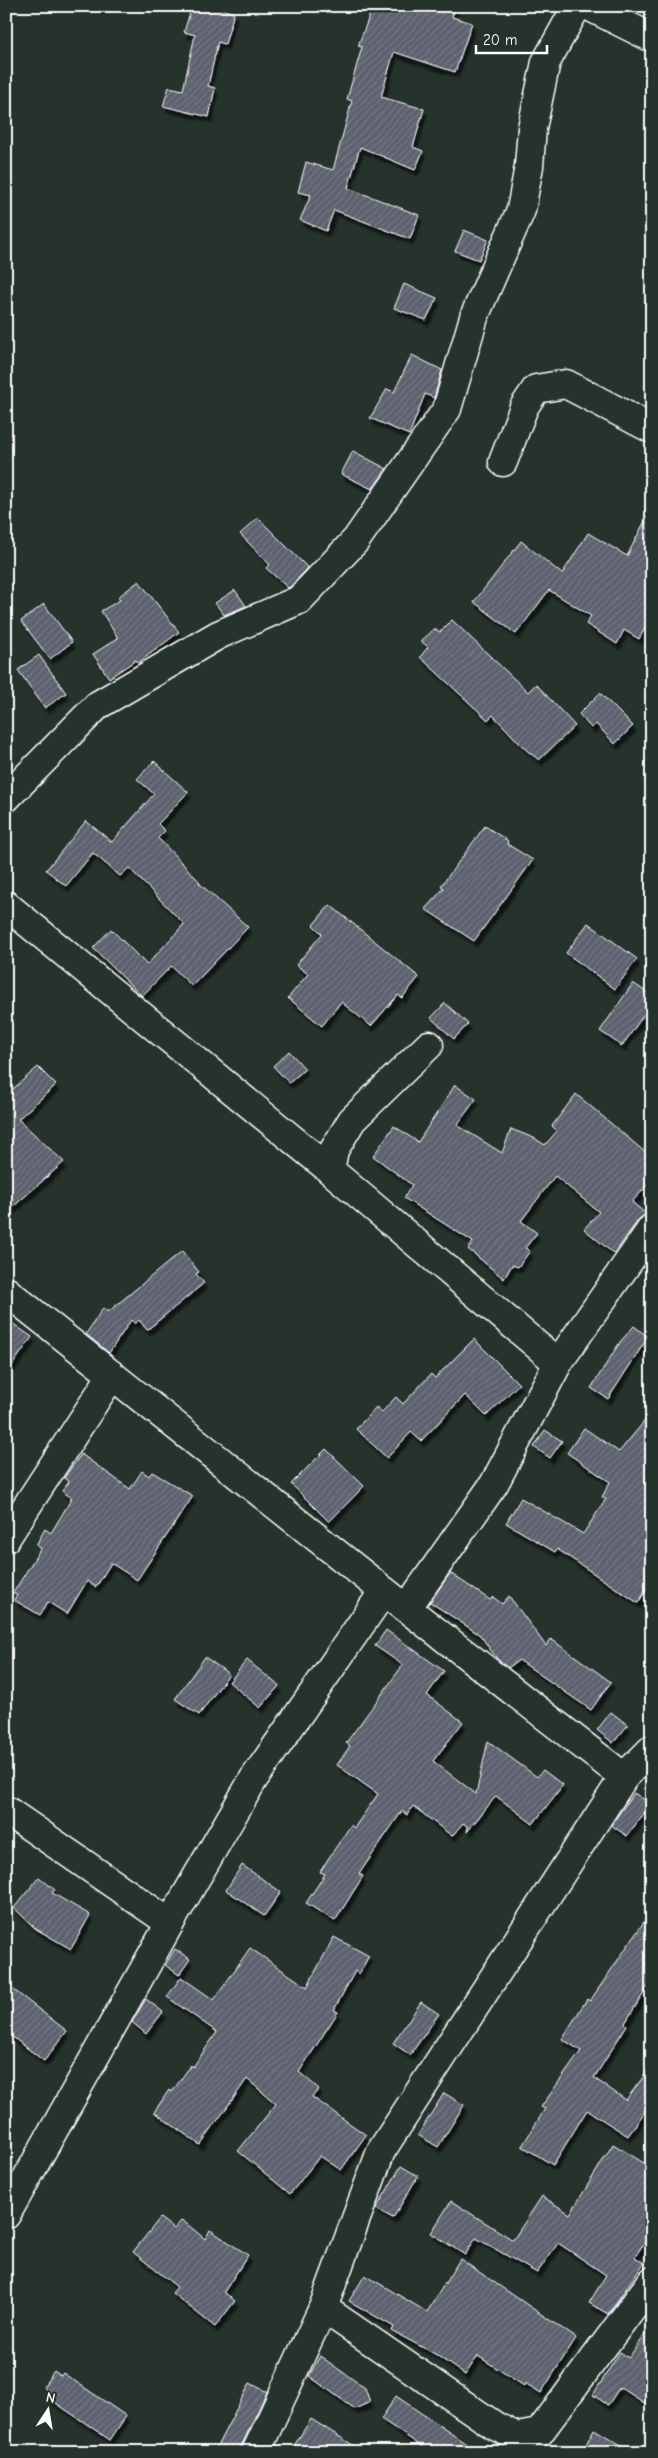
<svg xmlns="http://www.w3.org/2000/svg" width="658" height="2458" font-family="'Comic Neue',sans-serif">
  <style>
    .building { fill: url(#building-hatch); stroke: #fff; filter: url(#shadow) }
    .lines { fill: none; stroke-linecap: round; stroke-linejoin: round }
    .minor-casing { stroke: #fff; stroke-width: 31 }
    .minor { stroke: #26332d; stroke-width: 28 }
  </style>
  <defs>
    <pattern id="building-hatch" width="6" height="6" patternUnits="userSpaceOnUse" patternTransform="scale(1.25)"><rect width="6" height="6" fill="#5d616e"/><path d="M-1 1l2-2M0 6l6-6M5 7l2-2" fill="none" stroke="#757984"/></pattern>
    <filter id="shadow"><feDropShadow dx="3" dy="5.5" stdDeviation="1" flood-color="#0009"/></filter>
  </defs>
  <rect width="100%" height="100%" fill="#26332d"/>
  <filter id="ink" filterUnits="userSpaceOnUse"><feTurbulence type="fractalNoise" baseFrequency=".02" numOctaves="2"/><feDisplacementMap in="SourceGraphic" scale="10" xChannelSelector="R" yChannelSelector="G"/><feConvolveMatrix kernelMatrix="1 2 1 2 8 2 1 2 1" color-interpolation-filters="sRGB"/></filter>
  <g filter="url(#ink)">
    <!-- building -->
    <g class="building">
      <path d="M 192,6 L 212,6 L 234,13 L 225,44 L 218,42 L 208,86 L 215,88 L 209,117 L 163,106 L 169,87 L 183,90 L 195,35 L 184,32 Z"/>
      <path d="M 373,6 L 456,6 L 452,17 L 472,23 L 455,72 L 394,52 L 381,97 L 424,109 L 413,147 L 423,151 L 415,170 L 360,147 L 348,188 L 419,215 L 410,239 L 334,210 L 326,231 L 300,220 L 311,195 L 298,192 L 306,162 L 333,170 L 352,101 L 347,99 L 362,47 L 358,46 Z"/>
      <path d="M 464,230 L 488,240 L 479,260 L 455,251 Z"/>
      <path d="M 404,284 L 437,298 L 426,320 L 394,308 Z"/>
      <path d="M 412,355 L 442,370 L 434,398 L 425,394 L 409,435 L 370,418 L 387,389 L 394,392 Z"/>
      <path d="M 353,451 L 387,469 L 372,489 L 341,474 Z"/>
      <path d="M 652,507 L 652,615 L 639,639 L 624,630 L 617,644 L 586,624 L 591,616 L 549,590 L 516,634 L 474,602 L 521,541 L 562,574 L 588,533 L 627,556 Z"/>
      <path d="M 258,518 L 308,568 L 290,587 L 288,588 L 266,568 L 270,565 L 240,534 Z"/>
      <path d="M 139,581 L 179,632 L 138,663 L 136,660 L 109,678 L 93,654 L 118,638 L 101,611 L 120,600 L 118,597 Z"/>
      <path d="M 235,590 L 246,606 L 224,615 L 215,603 Z"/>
      <path d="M 44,604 L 72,642 L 50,659 L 21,621 Z"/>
      <path d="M 452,620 L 528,692 L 536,684 L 575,726 L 539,760 L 524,748 L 493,715 L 488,720 L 420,657 L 428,647 L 421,641 L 434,629 L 440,632 Z"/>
      <path d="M 39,655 L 66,693 L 45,708 L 18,670 Z"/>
      <path d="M 600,693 L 633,726 L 615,744 L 596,724 L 591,728 L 579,714 Z"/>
      <path d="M 154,761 L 188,792 L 158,824 L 165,831 L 158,838 L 200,882 L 199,883 L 248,927 L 192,986 L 171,966 L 142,996 L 93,948 L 111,929 L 147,965 L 184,924 L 129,868 L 120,876 L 93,853 L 66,886 L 46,870 L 86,821 L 112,842 L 154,794 L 137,779 Z"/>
      <path d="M 485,826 L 508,841 L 507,844 L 533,860 L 474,941 L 425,909 L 444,888 L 441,886 Z"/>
      <path d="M 330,905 L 419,977 L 402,998 L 398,995 L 371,1026 L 341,1002 L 322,1026 L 288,998 L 308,974 L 296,965 L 322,934 L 313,925 Z"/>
      <path d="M 588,923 L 637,959 L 615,989 L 566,953 Z"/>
      <path d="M 633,983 L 652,996 L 652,1003 L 622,1046 L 600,1031 Z"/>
      <path d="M 445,1003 L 468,1024 L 454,1039 L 431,1018 Z"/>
      <path d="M 289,1051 L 305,1069 L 289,1083 L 273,1066 Z"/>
      <path d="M 38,1067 L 56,1085 L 18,1119 L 64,1162 L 6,1213 L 6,1095 Z"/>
      <path d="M 455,1085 L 476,1099 L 457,1125 L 502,1153 L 511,1129 L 534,1138 L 545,1145 L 557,1131 L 552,1126 L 576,1094 L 652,1158 L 652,1180 L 632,1202 L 646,1214 L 639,1219 L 614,1254 L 584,1229 L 599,1212 L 555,1176 L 521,1221 L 537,1233 L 525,1248 L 530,1251 L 518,1267 L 512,1265 L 504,1279 L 468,1249 L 473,1242 L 404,1198 L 412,1185 L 373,1156 L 394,1126 L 418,1142 Z"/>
      <path d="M 182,1251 L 199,1272 L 196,1274 L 204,1283 L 147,1330 L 139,1320 L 135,1324 L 131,1320 L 109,1353 L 86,1334 L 103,1308 L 108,1312 Z"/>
      <path d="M 6,1319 L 32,1337 L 6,1374 Z"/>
      <path d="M 634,1326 L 648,1337 L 608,1399 L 591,1388 L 620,1342 Z"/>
      <path d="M 474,1339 L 519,1384 L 486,1416 L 465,1395 L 421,1441 L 411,1432 L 387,1458 L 356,1429 L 376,1407 L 382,1412 L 396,1397 L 403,1404 L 431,1374 L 435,1378 Z"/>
      <path d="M 652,1412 L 652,1581 L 638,1603 L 557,1549 L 555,1552 L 506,1523 L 521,1498 L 583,1534 L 606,1499 L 602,1497 L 610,1482 L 567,1453 L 584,1428 L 619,1452 Z"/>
      <path d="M 545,1430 L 562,1441 L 550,1458 L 534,1447 Z"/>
      <path d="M 326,1449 L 364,1486 L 329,1522 L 291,1484 Z"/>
      <path d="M 81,1454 L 130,1489 L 142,1471 L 149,1476 L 152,1472 L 193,1496 L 137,1580 L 111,1563 L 96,1587 L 87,1581 L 67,1614 L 48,1602 L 40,1615 L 14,1600 L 17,1595 L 13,1593 L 41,1548 L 36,1545 L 45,1529 L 51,1533 L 72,1498 L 62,1491 L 69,1482 L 64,1478 Z"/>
      <path d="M 450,1573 L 490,1600 L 493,1597 L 502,1604 L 509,1596 L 546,1646 L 551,1639 L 611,1682 L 591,1710 L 519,1660 L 508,1668 L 498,1660 L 480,1635 L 430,1602 Z"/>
      <path d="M 386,1630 L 444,1671 L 427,1695 L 463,1722 L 433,1761 L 476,1794 L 488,1741 L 537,1777 L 543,1770 L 563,1785 L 533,1824 L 496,1796 L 467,1832 L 468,1827 L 463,1823 L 452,1836 L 413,1806 L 407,1815 L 402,1811 L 359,1874 L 363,1876 L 335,1921 L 306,1903 L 325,1874 L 320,1872 L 328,1859 L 351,1825 L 354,1828 L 378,1794 L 337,1765 L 350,1746 L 346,1743 L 403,1665 L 375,1646 Z"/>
      <path d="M 205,1657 L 229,1674 L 199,1715 L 175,1699 Z"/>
      <path d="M 247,1660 L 279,1686 L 260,1708 L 229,1682 Z"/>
      <path d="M 611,1712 L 628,1725 L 613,1743 L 597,1730 Z"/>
      <path d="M 634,1793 L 651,1804 L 627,1836 L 611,1825 Z"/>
      <path d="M 242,1865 L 281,1892 L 264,1916 L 226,1890 Z"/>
      <path d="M 39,1877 L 55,1890 L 52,1893 L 90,1915 L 71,1949 L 36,1929 L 14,1908 Z"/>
      <path d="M 652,1910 L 652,1980 L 625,2023 L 627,2025 L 594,2078 L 626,2100 L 652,2065 L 652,2101 L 628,2136 L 587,2110 L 553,2165 L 522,2146 L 545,2109 L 541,2107 L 581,2051 L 562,2039 L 587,1999 L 590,2001 Z"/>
      <path d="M 334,1937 L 369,1956 L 359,1974 L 355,1971 L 334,2010 L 338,2012 L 299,2072 L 319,2089 L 312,2097 L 366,2135 L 341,2170 L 320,2156 L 290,2194 L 238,2151 L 276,2104 L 247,2079 L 200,2145 L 154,2112 L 169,2090 L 172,2092 L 191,2065 L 193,2067 L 217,2032 L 167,1997 L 181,1977 L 214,2000 L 250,1948 L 307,1987 Z"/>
      <path d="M 175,1949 L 190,1959 L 179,1975 L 165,1965 Z"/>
      <path d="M 6,1984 L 67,2031 L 44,2061 L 6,2032 Z"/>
      <path d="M 146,1999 L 163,2012 L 146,2034 L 132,2022 Z"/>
      <path d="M 421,2002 L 439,2014 L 410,2055 L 393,2043 Z"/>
      <path d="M 444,2093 L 464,2105 L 438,2147 L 418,2135 Z"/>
      <path d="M 613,2144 L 652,2168 L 652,2230 L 635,2257 L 644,2263 L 608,2314 L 589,2303 L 606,2275 L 558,2243 L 537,2273 L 476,2238 L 465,2255 L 431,2233 L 451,2201 L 513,2240 L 542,2196 L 570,2214 Z"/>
      <path d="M 401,2166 L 418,2176 L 393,2218 L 376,2209 Z"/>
      <path d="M 160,2218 L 174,2229 L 182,2220 L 205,2239 L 210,2230 L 248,2255 L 224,2292 L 235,2301 L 215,2327 L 172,2293 L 177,2287 L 133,2252 Z"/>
      <path d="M 460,2259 L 576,2338 L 541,2393 L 525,2383 L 524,2386 L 478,2356 L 465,2375 L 435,2354 L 392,2331 L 394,2327 L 349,2301 L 365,2275 L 427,2312 Z"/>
      <path d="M 652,2322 L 652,2408 L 620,2387 L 608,2405 L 593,2395 L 620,2352 L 629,2358 Z"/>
      <path d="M 320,2356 L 365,2388 L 370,2402 L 355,2409 L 309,2376 Z"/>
      <path d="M 54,2371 L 61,2376 L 63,2373 L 126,2416 L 110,2440 L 47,2397 L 50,2392 L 43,2387 Z"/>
      <path d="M 250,2383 L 267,2392 L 246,2436 L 238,2452 L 214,2452 Z"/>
      <path d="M 396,2396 L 478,2452 L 430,2452 L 381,2419 Z"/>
      <path d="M 311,2419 L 364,2452 L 290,2452 Z"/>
      <path d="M 594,2429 L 633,2452 L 582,2452 Z"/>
    </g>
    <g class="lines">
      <!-- minor casing -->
      <g class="minor-casing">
        <g id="minor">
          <path d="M 588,6 L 652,38"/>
          <path d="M 503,462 L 524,407 L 536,389 L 566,384 L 652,429"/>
          <path d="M 6,798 L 98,705 L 218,635 L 299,600 L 356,540 L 447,409 L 474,317 L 521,210 L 529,166 L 532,128 L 546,62 L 577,6"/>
          <path d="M 6,905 L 330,1170"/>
          <path d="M 429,1045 L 352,1120 L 334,1150 L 330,1170 L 558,1363"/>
          <path d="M 6,1291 L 384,1591 L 624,1777"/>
          <path d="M 6,1538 L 112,1375"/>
          <path d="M 407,1608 L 494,1484 L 558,1363 L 652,1228"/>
          <path d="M 6,1810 L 170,1923"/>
          <path d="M 6,2215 L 170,1923 L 253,1780 L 384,1591"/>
          <path d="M 323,2308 L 495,2426 L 517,2437 L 539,2433 L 652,2281"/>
          <path d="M 256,2452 L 323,2308 L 381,2151 L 624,1777 L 652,1749"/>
        </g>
      </g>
      <!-- minor -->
      <use href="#minor" class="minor"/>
    </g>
  </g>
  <!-- margin -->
  <rect width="658" height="2458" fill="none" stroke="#26332d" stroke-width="25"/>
  <rect x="12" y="12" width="633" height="2433" fill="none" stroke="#fff" stroke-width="2" filter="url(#ink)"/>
  <!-- north arrow -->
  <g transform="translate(48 2410) rotate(12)" stroke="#26332d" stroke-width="4" paint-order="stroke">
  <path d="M0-4L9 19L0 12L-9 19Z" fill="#ffffff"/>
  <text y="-8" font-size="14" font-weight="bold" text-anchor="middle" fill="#ffffff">N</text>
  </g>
  <!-- scale -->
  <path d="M476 45v8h71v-8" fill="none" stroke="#ffffff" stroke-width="2.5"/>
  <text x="483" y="45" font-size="15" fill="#ffffff" stroke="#26332d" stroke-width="4" paint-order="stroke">20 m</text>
</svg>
